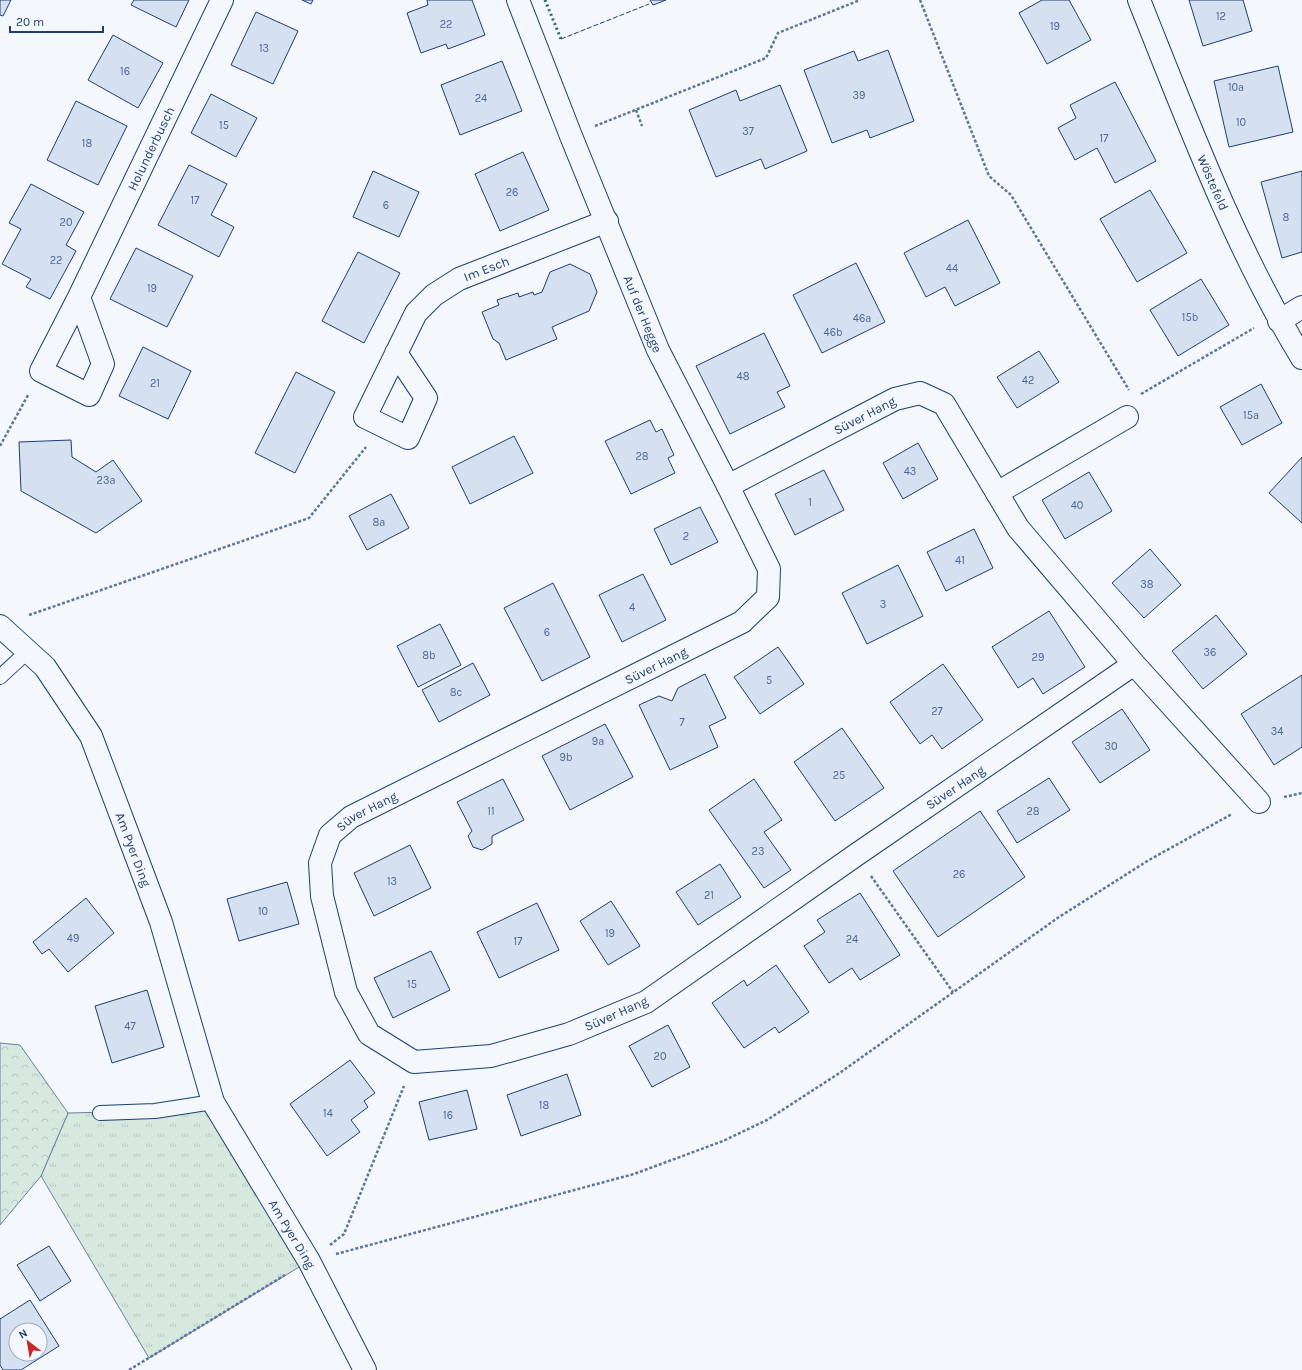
<svg xmlns="http://www.w3.org/2000/svg" width="1302" height="1370" font-family="Karla,sans-serif">
  <style>
    .grass { fill: url(#grass-tufts); stroke: #687fa3 }
    .forest { fill: url(#forest-crowns); stroke: #687fa3 }
    .building { fill: #d5e0f0; stroke: #1d3f73; fill-rule: evenodd }
    .lines { fill: none; stroke-linecap: round; stroke-linejoin: round }
    .lane-casing { stroke: #1d3f73; stroke-width: 16 }
    .street-casing { stroke: #1d3f73; stroke-width: 24 }
    .path { stroke: #5e769c; stroke-width: 2.5; stroke-dasharray: 3 2; stroke-linecap: butt }
    .lane { stroke: #f4f7fb; stroke-width: 14 }
    .street { stroke: #f4f7fb; stroke-width: 22 }
    .hedge { stroke: #2c6c60; stroke-width: 3; stroke-dasharray: 2 3; stroke-linecap: butt }
    .fence { stroke: #1d3f73; stroke-width: 1; stroke-dasharray: 5 2; stroke-linecap: butt }
    .labels { text-anchor: middle; stroke-width: 3; stroke-linejoin: round; paint-order: stroke }
    .number-label { font-size: 11px; fill: #4b6792 }
    .street-label { font-size: 13px; fill: #1d3f73; stroke: #f4f7fb }
  </style>
  <defs>
    <pattern id="grass-tufts" width="24" height="20" patternUnits="userSpaceOnUse"><rect width="24" height="20" fill="#d7e8df"/><path d="M3 7l-1-3M5 7V3M7 7l1-3M15 17l-1-3M17 17v-4M19 17l1-3" fill="none" stroke="#b8c8c3"/></pattern>
    <pattern id="forest-crowns" width="20" height="18" patternUnits="userSpaceOnUse"><rect width="20" height="18" fill="#d7e8df"/><path d="M2 6a3 3 0 1 1 6 0M12 15a3 3 0 1 1 6 0" fill="none" stroke="#b8c8c3"/></pattern>
  </defs>
  <rect width="100%" height="100%" fill="#f4f7fb"/>
  <!-- grass -->
  <path class="grass" d="M 213,1102 L 309,1261 L 149,1358 L 41,1176 L 68,1113 L 155,1111 Z"/>
  <!-- forest -->
  <path class="forest" d="M 0,1043 L 20,1045 L 68,1113 L 41,1176 L 0,1225 Z"/>
  <!-- building -->
  <g class="building">
    <path d="M 0,0 L 11,0 L 3,16 L 0,15 Z"/>
    <path d="M 134,0 L 189,0 L 176,27 L 131,5 Z"/>
    <path d="M 302,0 L 313,0 L 311,4 Z"/>
    <path d="M 427,0 L 472,0 L 485,35 L 448,49 L 446,44 L 421,53 L 407,13 L 428,5 Z"/>
    <path d="M 650,0 L 666,0 L 653,5 Z"/>
    <path d="M 1042,0 L 1069,0 L 1091,40 L 1047,64 L 1019,13 Z"/>
    <path d="M 1189,0 L 1243,0 L 1252,31 L 1203,46 Z"/>
    <path d="M 256,12 L 298,31 L 273,84 L 231,65 Z"/>
    <path d="M 113,35 L 163,63 L 138,108 L 88,80 Z"/>
    <path d="M 888,50 L 914,121 L 870,138 L 867,130 L 832,143 L 804,70 L 854,51 L 858,61 Z"/>
    <path d="M 502,61 L 522,111 L 460,135 L 441,85 Z"/>
    <path d="M 1278,66 L 1293,132 L 1229,147 L 1214,81 Z"/>
    <path d="M 1115,82 L 1156,161 L 1115,183 L 1097,148 L 1075,160 L 1058,128 L 1076,118 L 1070,105 Z"/>
    <path d="M 780,85 L 807,151 L 765,169 L 761,159 L 716,177 L 689,110 L 736,90 L 740,101 Z"/>
    <path d="M 211,94 L 257,118 L 236,157 L 191,133 Z"/>
    <path d="M 76,101 L 127,126 L 98,185 L 47,160 Z"/>
    <path d="M 523,152 L 549,210 L 500,231 L 475,174 Z"/>
    <path d="M 189,165 L 227,184 L 211,215 L 234,227 L 219,257 L 158,225 Z"/>
    <path d="M 373,171 L 419,192 L 399,237 L 353,217 Z"/>
    <path d="M 1302,171 L 1302,252 L 1282,258 L 1261,182 Z"/>
    <path d="M 31,184 L 84,212 L 66,245 L 76,251 L 50,299 L 26,287 L 31,279 L 2,264 L 21,229 L 9,223 Z"/>
    <path d="M 1150,190 L 1187,253 L 1137,282 L 1100,219 Z"/>
    <path d="M 968,220 L 1000,283 L 955,306 L 945,287 L 926,297 L 904,253 Z"/>
    <path d="M 136,248 L 193,276 L 167,327 L 110,299 Z"/>
    <path d="M 358,252 L 400,273 L 364,343 L 322,321 Z"/>
    <path d="M 856,263 L 885,322 L 822,353 L 793,295 Z"/>
    <path d="M 570,264 L 590,274 L 597,292 L 589,311 L 552,327 L 557,339 L 506,360 L 499,343 L 493,339 L 482,312 L 499,305 L 497,300 L 518,293 L 519,297 L 533,292 L 534,295 L 542,292 L 550,272 Z"/>
    <path d="M 1201,279 L 1229,325 L 1178,356 L 1150,310 Z"/>
    <path d="M 764,333 L 790,386 L 777,392 L 785,407 L 730,434 L 696,366 Z"/>
    <path d="M 143,347 L 191,371 L 168,419 L 119,396 Z"/>
    <path d="M 1039,351 L 1059,382 L 1017,408 L 997,377 Z"/>
    <path d="M 296,372 L 335,392 L 295,473 L 255,453 Z"/>
    <path d="M 1261,384 L 1282,423 L 1242,445 L 1220,407 Z"/>
    <path d="M 650,420 L 656,432 L 662,429 L 674,455 L 668,458 L 675,473 L 631,494 L 605,441 Z"/>
    <path d="M 514,436 L 533,473 L 470,504 L 452,467 Z"/>
    <path d="M 71,440 L 72,457 L 96,472 L 113,460 L 142,501 L 96,533 L 21,491 L 19,442 Z"/>
    <path d="M 918,443 L 938,479 L 903,499 L 883,463 Z"/>
    <path d="M 1302,457 L 1302,523 L 1269,493 Z"/>
    <path d="M 824,470 L 844,510 L 795,535 L 775,494 Z"/>
    <path d="M 1089,472 L 1112,511 L 1065,539 L 1042,500 Z"/>
    <path d="M 391,494 L 409,528 L 367,550 L 349,516 Z"/>
    <path d="M 700,507 L 718,542 L 671,565 L 654,529 Z"/>
    <path d="M 974,529 L 993,568 L 946,591 L 927,552 Z"/>
    <path d="M 1150,549 L 1181,585 L 1144,618 L 1112,583 Z"/>
    <path d="M 898,565 L 923,616 L 867,644 L 842,593 Z"/>
    <path d="M 643,574 L 666,620 L 622,642 L 599,595 Z"/>
    <path d="M 553,583 L 590,657 L 542,681 L 504,608 Z"/>
    <path d="M 1049,611 L 1085,667 L 1043,694 L 1033,678 L 1018,688 L 992,647 Z"/>
    <path d="M 1216,615 L 1247,654 L 1203,689 L 1172,651 Z"/>
    <path d="M 440,624 L 461,665 L 418,687 L 397,646 Z"/>
    <path d="M 778,647 L 804,684 L 760,714 L 734,677 Z"/>
    <path d="M 473,663 L 490,695 L 439,722 L 422,690 Z"/>
    <path d="M 943,664 L 983,720 L 942,749 L 932,735 L 920,744 L 890,702 Z"/>
    <path d="M 705,674 L 726,718 L 709,726 L 718,747 L 670,770 L 639,705 L 659,696 L 672,701 L 678,688 Z"/>
    <path d="M 1302,675 L 1302,747 L 1274,765 L 1241,714 Z"/>
    <path d="M 1122,709 L 1150,750 L 1100,783 L 1072,742 Z"/>
    <path d="M 605,724 L 633,777 L 570,810 L 542,756 Z"/>
    <path d="M 842,728 L 884,788 L 835,821 L 794,762 Z"/>
    <path d="M 1049,778 L 1070,810 L 1017,843 L 997,811 Z"/>
    <path d="M 503,779 L 524,820 L 492,836 L 492,844 L 482,850 L 473,847 L 468,836 L 472,831 L 457,802 Z"/>
    <path d="M 754,779 L 782,820 L 764,832 L 791,870 L 764,888 L 709,810 Z"/>
    <path d="M 980,811 L 1025,877 L 938,937 L 893,871 Z"/>
    <path d="M 410,845 L 431,888 L 374,916 L 354,873 Z"/>
    <path d="M 720,864 L 741,897 L 698,925 L 676,892 Z"/>
    <path d="M 287,882 L 299,924 L 239,941 L 227,899 Z"/>
    <path d="M 860,893 L 900,955 L 860,980 L 852,968 L 829,983 L 804,946 L 825,932 L 817,920 Z"/>
    <path d="M 86,898 L 114,933 L 68,972 L 49,949 L 42,954 L 33,942 Z"/>
    <path d="M 611,901 L 640,946 L 608,965 L 580,921 Z"/>
    <path d="M 537,903 L 559,950 L 499,978 L 477,932 Z"/>
    <path d="M 431,951 L 450,990 L 393,1018 L 374,978 Z"/>
    <path d="M 776,965 L 809,1012 L 779,1033 L 775,1027 L 744,1048 L 712,1003 L 744,980 L 747,986 Z"/>
    <path d="M 147,990 L 164,1047 L 112,1063 L 95,1006 Z"/>
    <path d="M 668,1025 L 690,1067 L 652,1087 L 629,1046 Z"/>
    <path d="M 350,1060 L 375,1093 L 364,1101 L 368,1107 L 351,1120 L 360,1132 L 327,1156 L 290,1104 Z"/>
    <path d="M 567,1074 L 581,1115 L 521,1136 L 507,1095 Z"/>
    <path d="M 467,1090 L 477,1129 L 429,1140 L 419,1102 Z"/>
    <path d="M 49,1246 L 71,1281 L 40,1301 L 17,1265 Z"/>
    <path d="M 30,1300 L 59,1346 L 21,1370 L 3,1370 L 0,1365 L 0,1319 ZM 16,1330 L 40,1330 L 40,1354 L 16,1354 Z"/>
  </g>
  <g class="lines">
    <!-- lane casing -->
    <g class="lane-casing">
      <g id="lane">
        <path d="M 0,677 L 28,651"/>
        <path d="M 100,1113 L 155,1111 L 213,1102"/>
      </g>
    </g>
    <!-- street casing -->
    <g class="street-casing">
      <g id="street">
        <path id="s1" d="M 518,0 L 571,136 L 658,350 L 728,486"/>
        <path id="s2" d="M 1139,0 C 1188,122 1234,246 1302,358"/>
        <path id="s3" d="M 79,297 L 103,364 L 89,395 L 41,371 L 79,297 L 222,0"/>
        <path d="M 1279,321 L 1302,307"/>
        <path id="s4" d="M 396,353 L 426,398 L 408,438 L 365,417 L 416,313 L 434,295 L 459,279 L 607,221"/>
        <path d="M 997,493 L 1127,417"/>
        <path id="s5" d="M 0,626 L 45,667 L 91,736 L 161,922 L 213,1102 L 309,1261 L 365,1370"/>
        <path id="s6" d="M 1134,664 L 856,855 L 646,1002 L 569,1034 L 491,1056 L 414,1062 L 369,1034 L 346,992 L 322,896 L 320,863 L 330,835 L 351,817 L 742,622 L 768,597 L 769,569 L 728,486 L 895,399 L 920,393 L 944,404 L 1018,528 L 1134,664 L 1259,802"/>
      </g>
    </g>
    <!-- path -->
    <g class="path">
      <path d="M 920,0 L 989,176 L 1011,195 L 1129,390"/>
      <path d="M 636,110 L 642,126"/>
      <path d="M 595,126 L 766,58 L 778,33 L 860,0"/>
      <path d="M 1141,394 L 1254,328"/>
      <path d="M 0,446 L 28,395"/>
      <path d="M 29,615 L 309,518 L 366,447"/>
      <path d="M 1284,797 L 1302,793"/>
      <path d="M 871,876 L 953,992"/>
      <path d="M 330,1245 L 344,1234 L 404,1086"/>
      <path d="M 336,1254 L 634,1174 L 723,1141 L 767,1120 L 841,1072 L 1059,917 L 1149,860 L 1232,814"/>
      <path d="M 129,1370 L 285,1275"/>
    </g>
    <!-- lane -->
    <use href="#lane" class="lane"/>
    <!-- street -->
    <use href="#street" class="street"/>
    <!-- hedge -->
    <path class="hedge" d="M 545,0 L 561,39"/>
    <!-- fence -->
    <path class="fence" d="M 561,39 L 649,4"/>
  </g>
  <g class="labels">
    <!-- number labels -->
    <g class="number-label">
      <text x="1221" y="20">12</text>
      <text x="446" y="28">22</text>
      <text x="1055" y="30">19</text>
      <text x="264" y="52">13</text>
      <text x="125" y="75">16</text>
      <text x="1236" y="91">10a</text>
      <text x="859" y="99">39</text>
      <text x="481" y="102">24</text>
      <text x="1241" y="126">10</text>
      <text x="224" y="129">15</text>
      <text x="748" y="135">37</text>
      <text x="1104" y="142">17</text>
      <text x="87" y="147">18</text>
      <text x="512" y="196">26</text>
      <text x="195" y="204">17</text>
      <text x="386" y="209">6</text>
      <text x="1286" y="221">8</text>
      <text x="66" y="226">20</text>
      <text x="56" y="264">22</text>
      <text x="952" y="272">44</text>
      <text x="152" y="292">19</text>
      <text x="1190" y="321">15b</text>
      <text x="862" y="322">46a</text>
      <text x="833" y="336">46b</text>
      <text x="743" y="380">48</text>
      <text x="1028" y="384">42</text>
      <text x="155" y="387">21</text>
      <text x="1251" y="419">15a</text>
      <text x="642" y="460">28</text>
      <text x="910" y="475">43</text>
      <text x="106" y="484">23a</text>
      <text x="810" y="506">1</text>
      <text x="1077" y="509">40</text>
      <text x="379" y="526">8a</text>
      <text x="686" y="540">2</text>
      <text x="960" y="564">41</text>
      <text x="1147" y="588">38</text>
      <text x="883" y="608">3</text>
      <text x="632" y="611">4</text>
      <text x="547" y="636">6</text>
      <text x="1210" y="656">36</text>
      <text x="429" y="659">8b</text>
      <text x="1038" y="661">29</text>
      <text x="769" y="684">5</text>
      <text x="456" y="696">8c</text>
      <text x="937" y="715">27</text>
      <text x="682" y="726">7</text>
      <text x="1277" y="735">34</text>
      <text x="598" y="745">9a</text>
      <text x="1111" y="750">30</text>
      <text x="566" y="761">9b</text>
      <text x="839" y="779">25</text>
      <text x="491" y="815">11</text>
      <text x="1033" y="815">28</text>
      <text x="758" y="855">23</text>
      <text x="959" y="878">26</text>
      <text x="392" y="885">13</text>
      <text x="709" y="899">21</text>
      <text x="263" y="915">10</text>
      <text x="610" y="937">19</text>
      <text x="73" y="942">49</text>
      <text x="852" y="943">24</text>
      <text x="518" y="945">17</text>
      <text x="412" y="988">15</text>
      <text x="130" y="1030">47</text>
      <text x="660" y="1060">20</text>
      <text x="544" y="1109">18</text>
      <text x="328" y="1117">14</text>
      <text x="448" y="1119">16</text>
    </g>
    <!-- street labels -->
    <g class="street-label">
      <text dy="5" stroke="none"><textPath href="#s3" startOffset="407">Holunderbusch</textPath></text>
      <text dy="5" stroke="none"><textPath href="#s2" startOffset="197">Wöstefeld</textPath></text>
      <text dy="5" stroke="none"><textPath href="#s4" startOffset="346">Im Esch</textPath></text>
      <text dy="5" stroke="none"><textPath href="#s1" startOffset="338">Auf der Hegge</textPath></text>
      <text dy="5" stroke="none"><textPath href="#s6" startOffset="1873">Süver Hang</textPath></text>
      <text dy="5" stroke="none"><textPath href="#s6" startOffset="1466">Süver Hang</textPath></text>
      <text transform="translate(955 787) rotate(-34)" y="5">Süver Hang</text>
      <text dy="5" stroke="none"><textPath href="#s6" startOffset="1142">Süver Hang</textPath></text>
      <text dy="5" stroke="none"><textPath href="#s5" startOffset="265">Am Pyer Ding</textPath></text>
      <text transform="translate(616 1013) rotate(-24)" y="5">Süver Hang</text>
      <text dy="5" stroke="none"><textPath href="#s5" startOffset="684">Am Pyer Ding</textPath></text>
    </g>
  </g>
  <!-- north arrow -->
  <g transform="translate(28 1342) rotate(329)"><circle r="19" fill="#f4f7fb" stroke="#9eadc5"/>
  <path d="M0-3L7 15L0 10L-7 15Z" fill="#c62828"/>
  <text y="-6" font-size="11" font-weight="bold" text-anchor="middle" fill="#1d3f73">N</text>
  </g>
  <!-- scale -->
  <path d="M10 26v6h93v-6" fill="none" stroke="#1d3f73" stroke-width="2"/>
  <text x="16" y="26" font-size="12" fill="#1d3f73" stroke="#f4f7fb" stroke-width="3" paint-order="stroke">20 m</text>
</svg>
